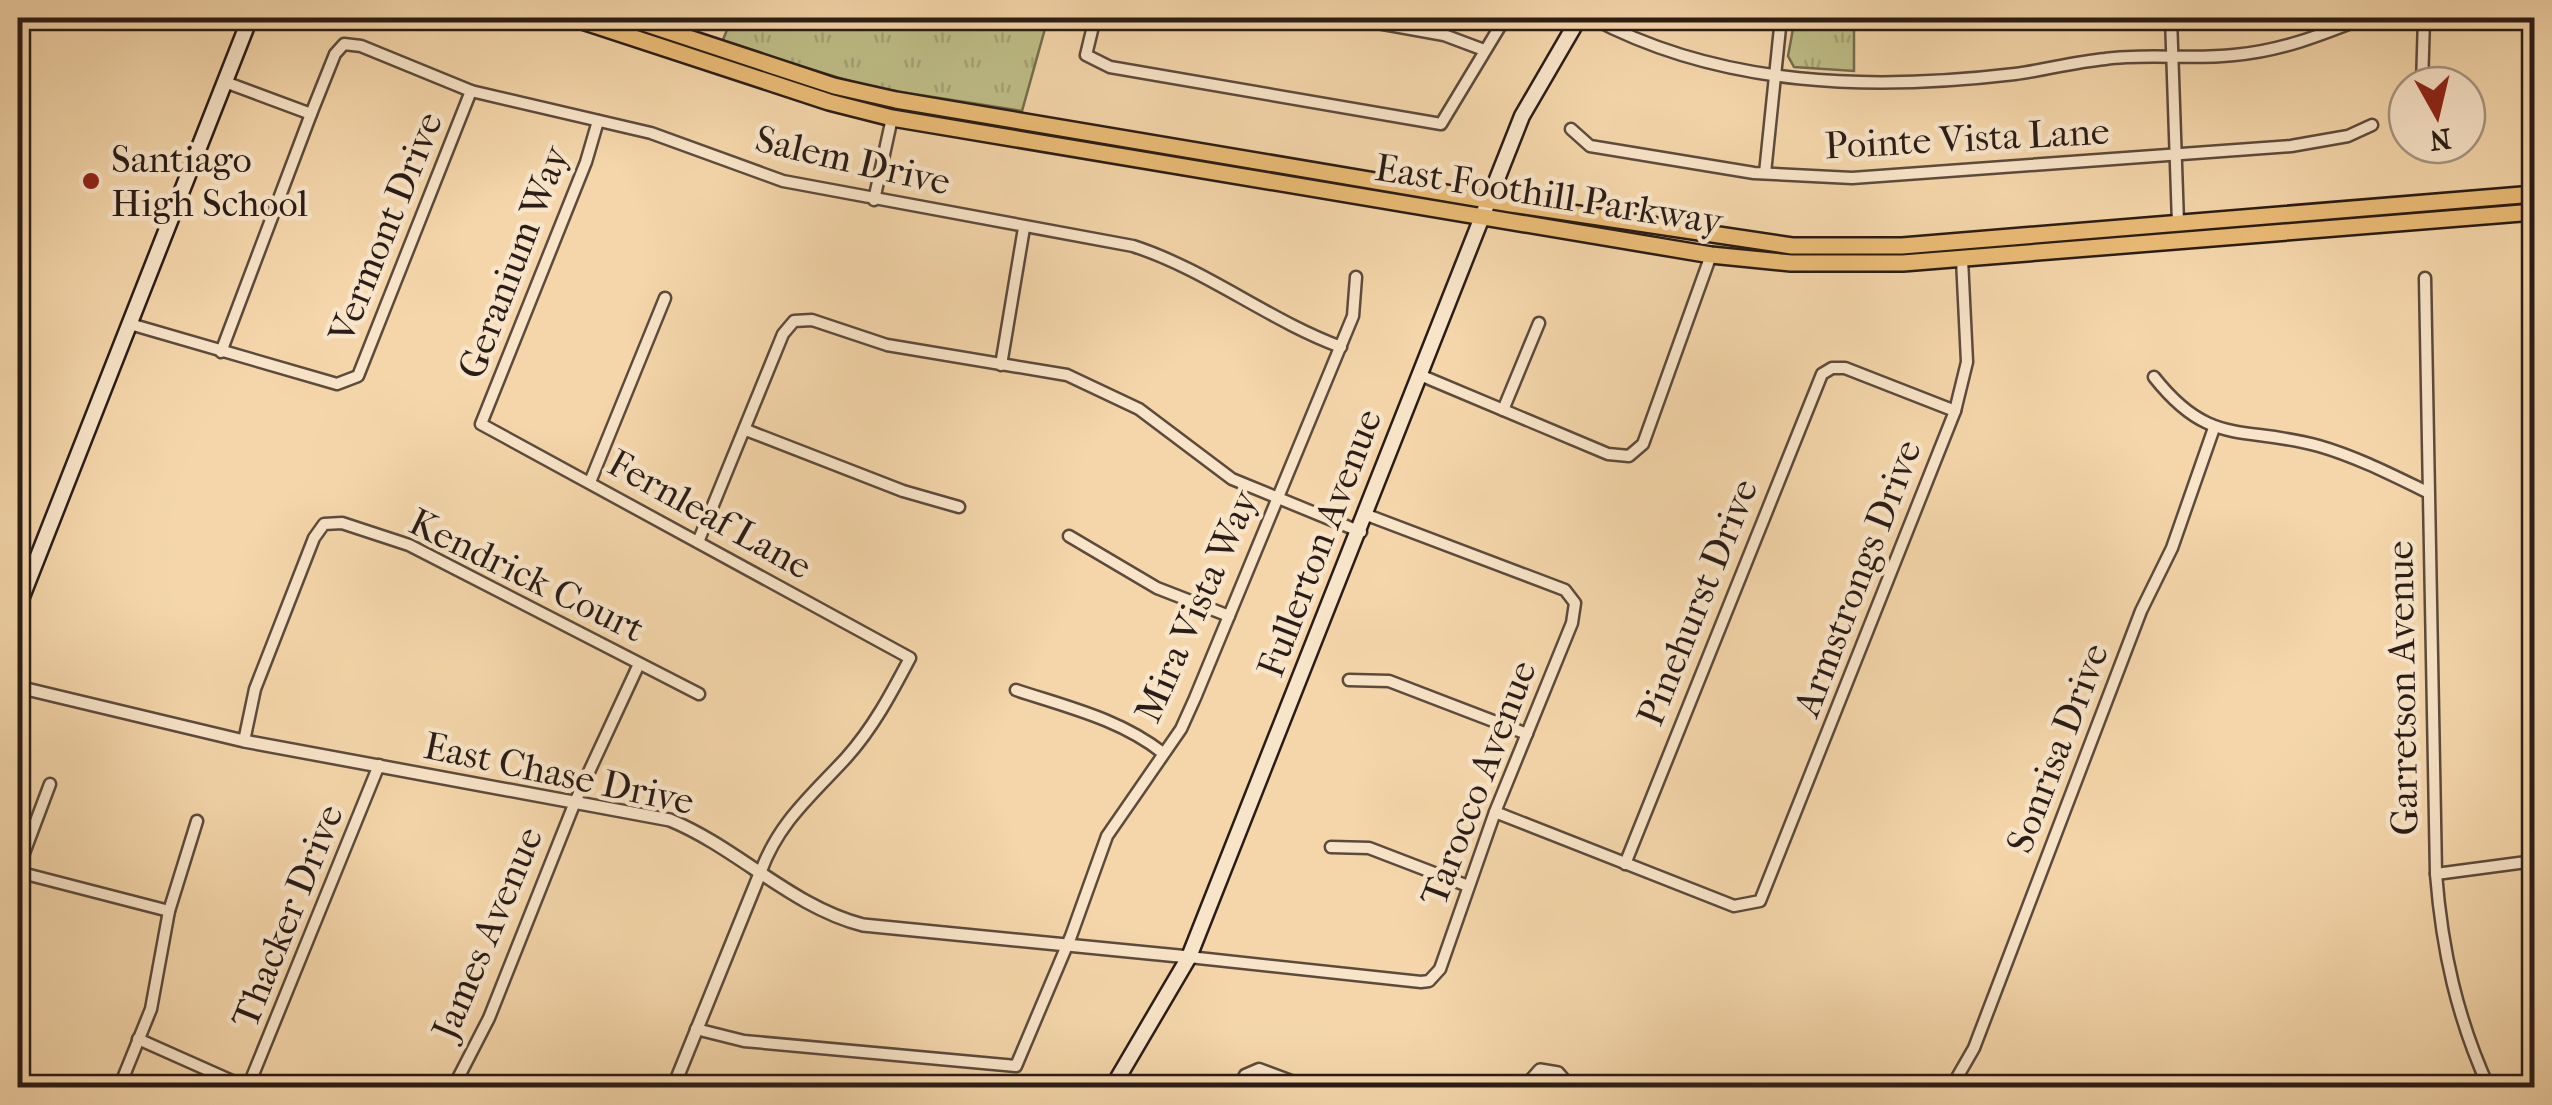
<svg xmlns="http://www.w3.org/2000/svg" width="2552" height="1105" font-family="'IM FELL French Canon',serif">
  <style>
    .park { fill: url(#park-tufts); stroke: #746c4e; stroke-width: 2.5 }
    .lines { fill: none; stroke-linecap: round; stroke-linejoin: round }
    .minor-casing { stroke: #5c4a3b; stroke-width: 15 }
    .tertiary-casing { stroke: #5c4a3b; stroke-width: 16 }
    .secondary-casing { stroke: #2a1c16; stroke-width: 19 }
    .primary-casing { stroke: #2a1c16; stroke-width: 20 }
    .minor { stroke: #f8e4c8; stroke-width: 10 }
    .tertiary { stroke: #f8e4c8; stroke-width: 11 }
    .secondary { stroke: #f8e4c8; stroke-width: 14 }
    .primary { stroke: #eabb75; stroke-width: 15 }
    .poi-dot { fill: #8f2418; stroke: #f8e4c8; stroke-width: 4 }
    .labels { text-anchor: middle; stroke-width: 9; stroke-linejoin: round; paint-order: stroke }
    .street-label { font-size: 38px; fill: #2a1c16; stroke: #f8e4c8 }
    .poi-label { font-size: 38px; fill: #2a1c16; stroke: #f8e4c8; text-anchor: start }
  </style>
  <defs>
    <pattern id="park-tufts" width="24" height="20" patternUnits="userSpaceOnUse" patternTransform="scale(2.5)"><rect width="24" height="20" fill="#bebd87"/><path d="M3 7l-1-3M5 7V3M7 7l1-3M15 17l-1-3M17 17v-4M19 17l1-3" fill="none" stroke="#a3a274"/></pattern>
  </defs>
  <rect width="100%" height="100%" fill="#f4d6aa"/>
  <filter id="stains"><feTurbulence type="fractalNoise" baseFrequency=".002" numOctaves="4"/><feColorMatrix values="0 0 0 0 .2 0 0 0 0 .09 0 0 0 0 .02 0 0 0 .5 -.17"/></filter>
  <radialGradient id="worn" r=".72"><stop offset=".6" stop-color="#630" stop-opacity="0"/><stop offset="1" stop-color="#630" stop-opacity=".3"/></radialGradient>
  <!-- park -->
  <g class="park">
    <path d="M 732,18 L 1048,18 L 1022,111 L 869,87 L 722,42 Z"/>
    <path d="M 1795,18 L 1854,18 L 1854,71 L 1794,67 L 1788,56 Z"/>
  </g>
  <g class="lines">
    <!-- minor casing -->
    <g class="minor-casing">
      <g id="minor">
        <path d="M 1095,18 L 1086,55 L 1110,67 L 1441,124 L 1505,18"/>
        <path d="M 1350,18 L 1444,35 L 1484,50"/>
        <path d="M 1592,18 C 1722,87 1871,91 2015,74 C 2045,70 2074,62 2105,59 C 2147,53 2191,60 2234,55 C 2281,51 2321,35 2364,18"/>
        <path d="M 2171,18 L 2178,223"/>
        <path d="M 225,82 L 311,114"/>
        <path d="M 2422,85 L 2424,18"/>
        <path d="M 598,121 L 586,162 L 481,424 L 910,658 C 891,694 873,728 846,758 C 812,795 779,822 761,871"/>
        <path d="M 1571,129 L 1590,146 L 1754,173 L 1852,178 L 2291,146 L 2348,136 L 2372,125"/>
        <path d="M 1765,173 L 1781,18"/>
        <path d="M 874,200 L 892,118"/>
        <path d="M 2425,278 L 2436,874 C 2442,950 2457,1018 2489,1088"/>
        <path d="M 130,324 L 337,384 L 358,376 L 471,91"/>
        <path d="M 221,352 L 311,114 L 335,54 L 344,44 L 361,46 L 471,91 L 651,133 L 783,181 L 1133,246 C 1207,270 1268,320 1341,347"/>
        <path d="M 1001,365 L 1024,228"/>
        <path d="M 1420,375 L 1608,454 L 1629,456 L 1643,444 L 1711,255"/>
        <path d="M 2154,377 C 2210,448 2243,425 2319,446 C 2357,457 2392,475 2427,492"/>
        <path d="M 1503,410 L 1539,323"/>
        <path d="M 746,430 L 903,491 L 959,507"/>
        <path d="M 590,482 L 665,298"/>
        <path d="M 1069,536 L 1157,588 L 1229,616"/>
        <path d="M 698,542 L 783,334 L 794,321 L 812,320 L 887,345 L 1067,375 L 1139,409 L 1232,479 L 1361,532"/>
        <path d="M 1349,680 L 1389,681 L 1527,734"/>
        <path d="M 1016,690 C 1067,707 1120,719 1163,753"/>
        <path d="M 244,741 L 255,689 L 314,538 L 324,524 L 342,523 L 409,545 L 699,694"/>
        <path d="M 1495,812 L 1734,906 L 1760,901 L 1955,411 L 1967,362 L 1962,259"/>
        <path d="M 1331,847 L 1369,848 L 1468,886"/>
        <path d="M 1625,864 L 1822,374 L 1832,368 L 1845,368 L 1955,411"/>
        <path d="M 18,869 L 50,784"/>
        <path d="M 18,872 L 169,911"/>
        <path d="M 2436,874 L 2534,861"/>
        <path d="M 1189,957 L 1421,982 L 1429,981 L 1440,969 L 1495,812 L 1572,623 L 1575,603 L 1565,590 L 1367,515"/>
        <path d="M 696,1029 L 744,1041 L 1016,1066 L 1071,936 L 1107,836 L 1181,729 L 1195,698 L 1353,316 L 1356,277"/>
        <path d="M 138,1039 L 248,1088"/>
        <path d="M 248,1087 L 379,765"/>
        <path d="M 119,1088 L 151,1009 L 169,911 L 197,821"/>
        <path d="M 453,1088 L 489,1018 L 575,802 L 639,664"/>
        <path d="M 1238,1088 L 1245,1075 L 1259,1069 L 1310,1088"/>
        <path d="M 1951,1088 L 1974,1048 L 2141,611 L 2172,548 L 2214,428"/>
      </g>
    </g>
    <!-- tertiary casing -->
    <g class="tertiary-casing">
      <g id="tertiary">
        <path d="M 18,687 L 244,741 L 670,820 C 738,848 792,907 863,925 L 1189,957"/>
        <path d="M 673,1088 L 761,871"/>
        <path d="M 1524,1088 L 1540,1070 L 1558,1073 L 1571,1088"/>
      </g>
    </g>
    <!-- secondary casing -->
    <g class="secondary-casing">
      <g id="secondary">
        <path d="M 18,607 L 250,18"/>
        <path d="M 1112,1088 L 1189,957 L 1522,116 L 1579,18"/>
      </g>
    </g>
    <!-- primary casing -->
    <g class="primary-casing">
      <g id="primary">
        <path d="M 573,18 L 829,102 L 892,118 L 1711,255 L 1791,263 L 1903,263 L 2534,212"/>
        <path d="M 628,18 L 834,86 L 896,100 L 1511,204 L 1792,246 L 1902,246 L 2534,194"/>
      </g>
    </g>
    <!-- minor -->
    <use href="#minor" class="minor"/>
    <!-- tertiary -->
    <use href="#tertiary" class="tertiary"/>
    <!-- secondary -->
    <use href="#secondary" class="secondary"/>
    <!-- primary -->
    <use href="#primary" class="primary"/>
  </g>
  <!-- markers -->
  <circle class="poi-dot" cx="91" cy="181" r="10"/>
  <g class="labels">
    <!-- street labels -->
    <g class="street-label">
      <text transform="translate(1967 138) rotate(-3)" y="13">Pointe Vista Lane</text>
      <text transform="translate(853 160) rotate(13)" y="13">Salem Drive</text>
      <text transform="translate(1549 194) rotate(9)" y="13">East Foothill Parkway</text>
      <text transform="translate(385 227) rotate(-68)" y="13">Vermont Drive</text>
      <text transform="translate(513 262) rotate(-69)" y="13">Geranium Way</text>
      <text transform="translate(710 514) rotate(29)" y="13">Fernleaf Lane</text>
      <text transform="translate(1319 543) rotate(-69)" y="13">Fullerton Avenue</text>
      <text transform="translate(527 575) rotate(26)" y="13">Kendrick Court</text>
      <text transform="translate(1857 578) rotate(-69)" y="13">Armstrongs Drive</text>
      <text transform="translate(1697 602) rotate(-68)" y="13">Pinehurst Drive</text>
      <text transform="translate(1196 606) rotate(-66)" y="13">Mira Vista Way</text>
      <text transform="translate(2402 688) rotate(-91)" y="13">Garretson Avenue</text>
      <text transform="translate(2057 748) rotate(-69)" y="13">Sonrisa Drive</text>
      <text transform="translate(559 773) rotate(12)" y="13">East Chase Drive</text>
      <text transform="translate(1478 783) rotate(-69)" y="13">Tarocco Avenue</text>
      <text transform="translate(287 916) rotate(-68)" y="13">Thacker Drive</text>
      <text transform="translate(487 933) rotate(-67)" y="13">James Avenue</text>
    </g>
    <!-- poi labels -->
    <g class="poi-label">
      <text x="111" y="172">Santiago<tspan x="111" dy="44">High School</tspan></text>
    </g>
  </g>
  <!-- margin -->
  <rect width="2552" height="1105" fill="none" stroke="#f4d6aa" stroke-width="60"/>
  <rect x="20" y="20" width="2512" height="1065" fill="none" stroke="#2a1c16" stroke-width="5"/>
  <rect x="30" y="30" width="2492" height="1045" fill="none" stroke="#2a1c16" stroke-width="2.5"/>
  <!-- north arrow -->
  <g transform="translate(2437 115) rotate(172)"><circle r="48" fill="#f8e4c8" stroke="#a69481" stroke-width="2.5"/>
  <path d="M0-8L18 38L0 25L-18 38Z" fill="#8f2418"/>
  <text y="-15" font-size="28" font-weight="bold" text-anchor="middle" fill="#2a1c16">N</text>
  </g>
  <rect width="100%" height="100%" filter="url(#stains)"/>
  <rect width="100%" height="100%" fill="url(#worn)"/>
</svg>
